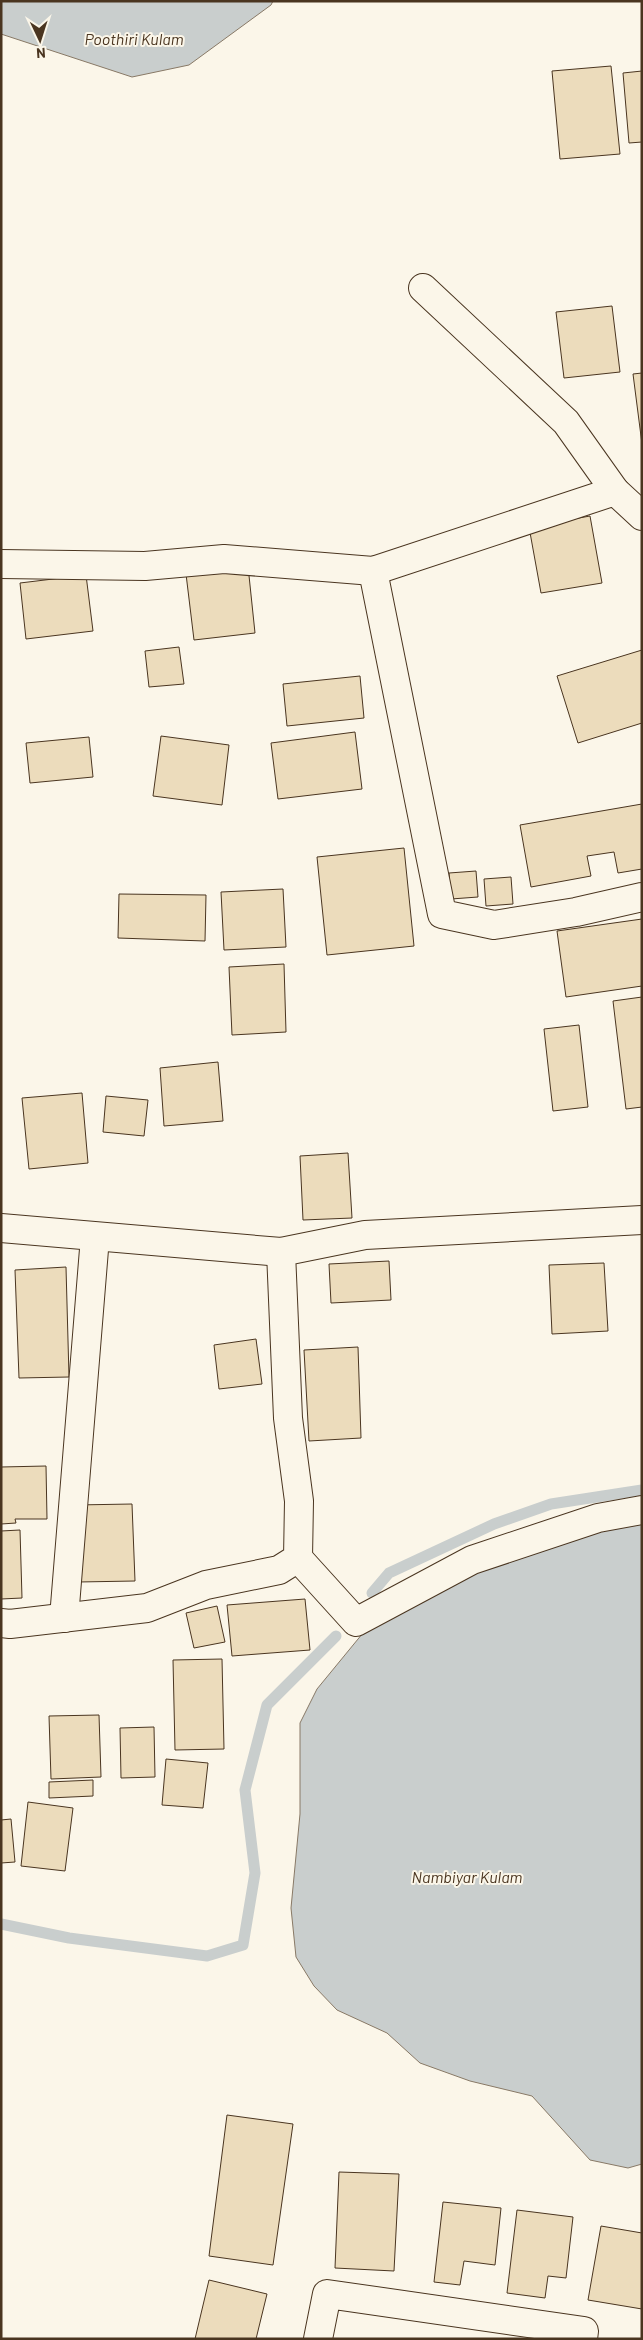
<svg xmlns="http://www.w3.org/2000/svg" width="643" height="2340" font-family="Barlow,sans-serif">
  <style>
    .water { fill: #c9cecd; stroke: #887966 }
    .lines { fill: none; stroke-linecap: round; stroke-linejoin: round }
    .stream { stroke: #c9cecd; stroke-width: 11 }
    .building { fill: #ecdcbc; stroke: #4a3520 }
    .minor-casing { stroke: #4a3520; stroke-width: 30 }
    .minor { stroke: #fbf6e9; stroke-width: 28 }
    .labels { text-anchor: middle; stroke-width: 4; stroke-linejoin: round; paint-order: stroke }
    .water-label { font-size: 16px; font-style: italic; fill: #4a3520; stroke: #fbf6e9 }
  </style>
  <rect width="100%" height="100%" fill="#fbf6e9"/>
  <!-- water -->
  <g class="water">
    <path d="M 1,1 L 273,1 L 271,5 L 189,65 L 132,77 L 1,34 Z"/>
    <path d="M 642,1505 L 642,2164 L 628,2168 L 590,2160 L 532,2096 L 470,2081 L 420,2063 L 387,2033 L 337,2010 L 314,1986 L 296,1957 L 291,1908 L 300,1814 L 300,1723 L 317,1689 L 372,1622 L 410,1589 Z"/>
  </g>
  <g class="lines">
    <!-- stream -->
    <g class="stream">
      <path d="M 372,1593 L 389,1573 L 494,1524 L 551,1504 L 642,1490"/>
      <path d="M 1,1924 L 69,1938 L 207,1956 L 243,1945 L 255,1873 L 245,1790 L 267,1705 L 336,1636"/>
    </g>
  </g>
  <!-- building -->
  <g class="building">
    <path d="M 611,66 L 620,154 L 560,159 L 552,71 Z"/>
    <path d="M 642,71 L 642,142 L 629,143 L 623,73 Z"/>
    <path d="M 612,306 L 620,372 L 564,378 L 556,312 Z"/>
    <path d="M 642,373 L 642,444 L 633,374 Z"/>
    <path d="M 590,516 L 602,583 L 541,593 L 529,527 Z"/>
    <path d="M 248,566 L 255,633 L 194,640 L 186,574 Z"/>
    <path d="M 86,575 L 93,631 L 26,639 L 20,583 Z"/>
    <path d="M 179,647 L 184,684 L 149,687 L 145,651 Z"/>
    <path d="M 642,650 L 642,723 L 578,743 L 557,676 Z"/>
    <path d="M 360,676 L 364,718 L 287,726 L 283,684 Z"/>
    <path d="M 355,732 L 362,789 L 278,799 L 271,743 Z"/>
    <path d="M 161,736 L 229,745 L 222,805 L 153,796 Z"/>
    <path d="M 89,737 L 93,777 L 30,783 L 26,743 Z"/>
    <path d="M 642,804 L 642,869 L 618,873 L 614,852 L 587,856 L 591,876 L 531,887 L 520,825 Z"/>
    <path d="M 404,848 L 414,946 L 327,955 L 317,857 Z"/>
    <path d="M 476,871 L 478,897 L 451,899 L 449,873 Z"/>
    <path d="M 511,877 L 513,904 L 486,906 L 484,879 Z"/>
    <path d="M 283,889 L 286,947 L 224,950 L 221,892 Z"/>
    <path d="M 119,894 L 206,895 L 205,941 L 118,938 Z"/>
    <path d="M 642,919 L 642,986 L 566,997 L 557,931 Z"/>
    <path d="M 284,964 L 286,1032 L 232,1035 L 229,967 Z"/>
    <path d="M 642,997 L 642,1107 L 626,1109 L 613,1001 Z"/>
    <path d="M 579,1025 L 588,1107 L 553,1111 L 544,1029 Z"/>
    <path d="M 218,1062 L 223,1121 L 164,1126 L 160,1068 Z"/>
    <path d="M 82,1093 L 88,1163 L 29,1169 L 22,1098 Z"/>
    <path d="M 106,1096 L 148,1100 L 144,1136 L 103,1132 Z"/>
    <path d="M 348,1153 L 352,1218 L 303,1220 L 300,1156 Z"/>
    <path d="M 389,1261 L 391,1300 L 331,1303 L 329,1264 Z"/>
    <path d="M 604,1263 L 608,1331 L 552,1334 L 549,1265 Z"/>
    <path d="M 66,1267 L 69,1377 L 19,1378 L 15,1270 Z"/>
    <path d="M 256,1339 L 262,1384 L 219,1389 L 214,1345 Z"/>
    <path d="M 358,1347 L 361,1438 L 309,1441 L 304,1350 Z"/>
    <path d="M 46,1466 L 47,1519 L 15,1519 L 16,1523 L 1,1524 L 1,1467 Z"/>
    <path d="M 132,1504 L 135,1581 L 78,1582 L 75,1505 Z"/>
    <path d="M 20,1530 L 22,1598 L 1,1599 L 1,1531 Z"/>
    <path d="M 305,1599 L 310,1650 L 232,1656 L 227,1605 Z"/>
    <path d="M 217,1606 L 225,1642 L 194,1648 L 186,1613 Z"/>
    <path d="M 222,1659 L 224,1749 L 175,1750 L 173,1660 Z"/>
    <path d="M 99,1715 L 101,1777 L 51,1779 L 49,1716 Z"/>
    <path d="M 154,1727 L 155,1777 L 121,1778 L 120,1728 Z"/>
    <path d="M 166,1759 L 208,1763 L 203,1808 L 162,1805 Z"/>
    <path d="M 93,1780 L 93,1796 L 49,1798 L 49,1782 Z"/>
    <path d="M 28,1802 L 73,1808 L 65,1871 L 21,1866 Z"/>
    <path d="M 11,1819 L 15,1862 L 1,1863 L 1,1820 Z"/>
    <path d="M 227,2115 L 293,2124 L 273,2265 L 209,2256 Z"/>
    <path d="M 339,2172 L 399,2174 L 394,2271 L 335,2268 Z"/>
    <path d="M 443,2202 L 501,2208 L 495,2265 L 464,2261 L 460,2285 L 434,2282 Z"/>
    <path d="M 517,2210 L 573,2217 L 566,2278 L 548,2276 L 545,2298 L 507,2293 Z"/>
    <path d="M 601,2226 L 642,2233 L 642,2309 L 588,2300 Z"/>
    <path d="M 209,2280 L 267,2294 L 256,2339 L 195,2339 Z"/>
  </g>
  <g class="lines">
    <!-- minor casing -->
    <g class="minor-casing">
      <g id="minor">
        <path d="M 423,288 L 566,422 L 615,491"/>
        <path d="M 1,564 L 145,566 L 224,559 L 373,571 L 615,491 L 642,516"/>
        <path d="M 373,571 L 442,914 L 494,925 L 576,912 L 642,897"/>
        <path d="M 1,1228 L 281,1252"/>
        <path d="M 298,1558 L 356,1622 L 472,1560 L 598,1518 L 642,1510"/>
        <path d="M 64,1618 L 95,1237"/>
        <path d="M 1,1623 L 10,1624 L 147,1608 L 206,1585 L 279,1570 L 298,1558 L 299,1501 L 288,1418 L 281,1252 L 365,1235 L 642,1220"/>
        <path d="M 318,2339 L 327,2294 L 584,2331 L 583,2339"/>
      </g>
    </g>
    <!-- minor -->
    <use href="#minor" class="minor"/>
  </g>
  <g class="labels">
    <!-- water labels -->
    <g class="water-label">
      <text x="134" y="45">Poothiri Kulam</text>
      <text x="467" y="1883">Nambiyar Kulam</text>
    </g>
  </g>
  <!-- border -->
  <rect width="643" height="2340" fill="none" stroke="#4a3520" stroke-width="5"/>
  <!-- north arrow -->
  <g transform="translate(40 40) rotate(176)" stroke="#fbf6e9" stroke-width="4" paint-order="stroke">
  <path d="M0-4L9 19L0 12L-9 19Z" fill="#4a3520"/>
  <text y="-8" font-size="14" font-weight="bold" text-anchor="middle" fill="#4a3520">N</text>
  </g>
</svg>
